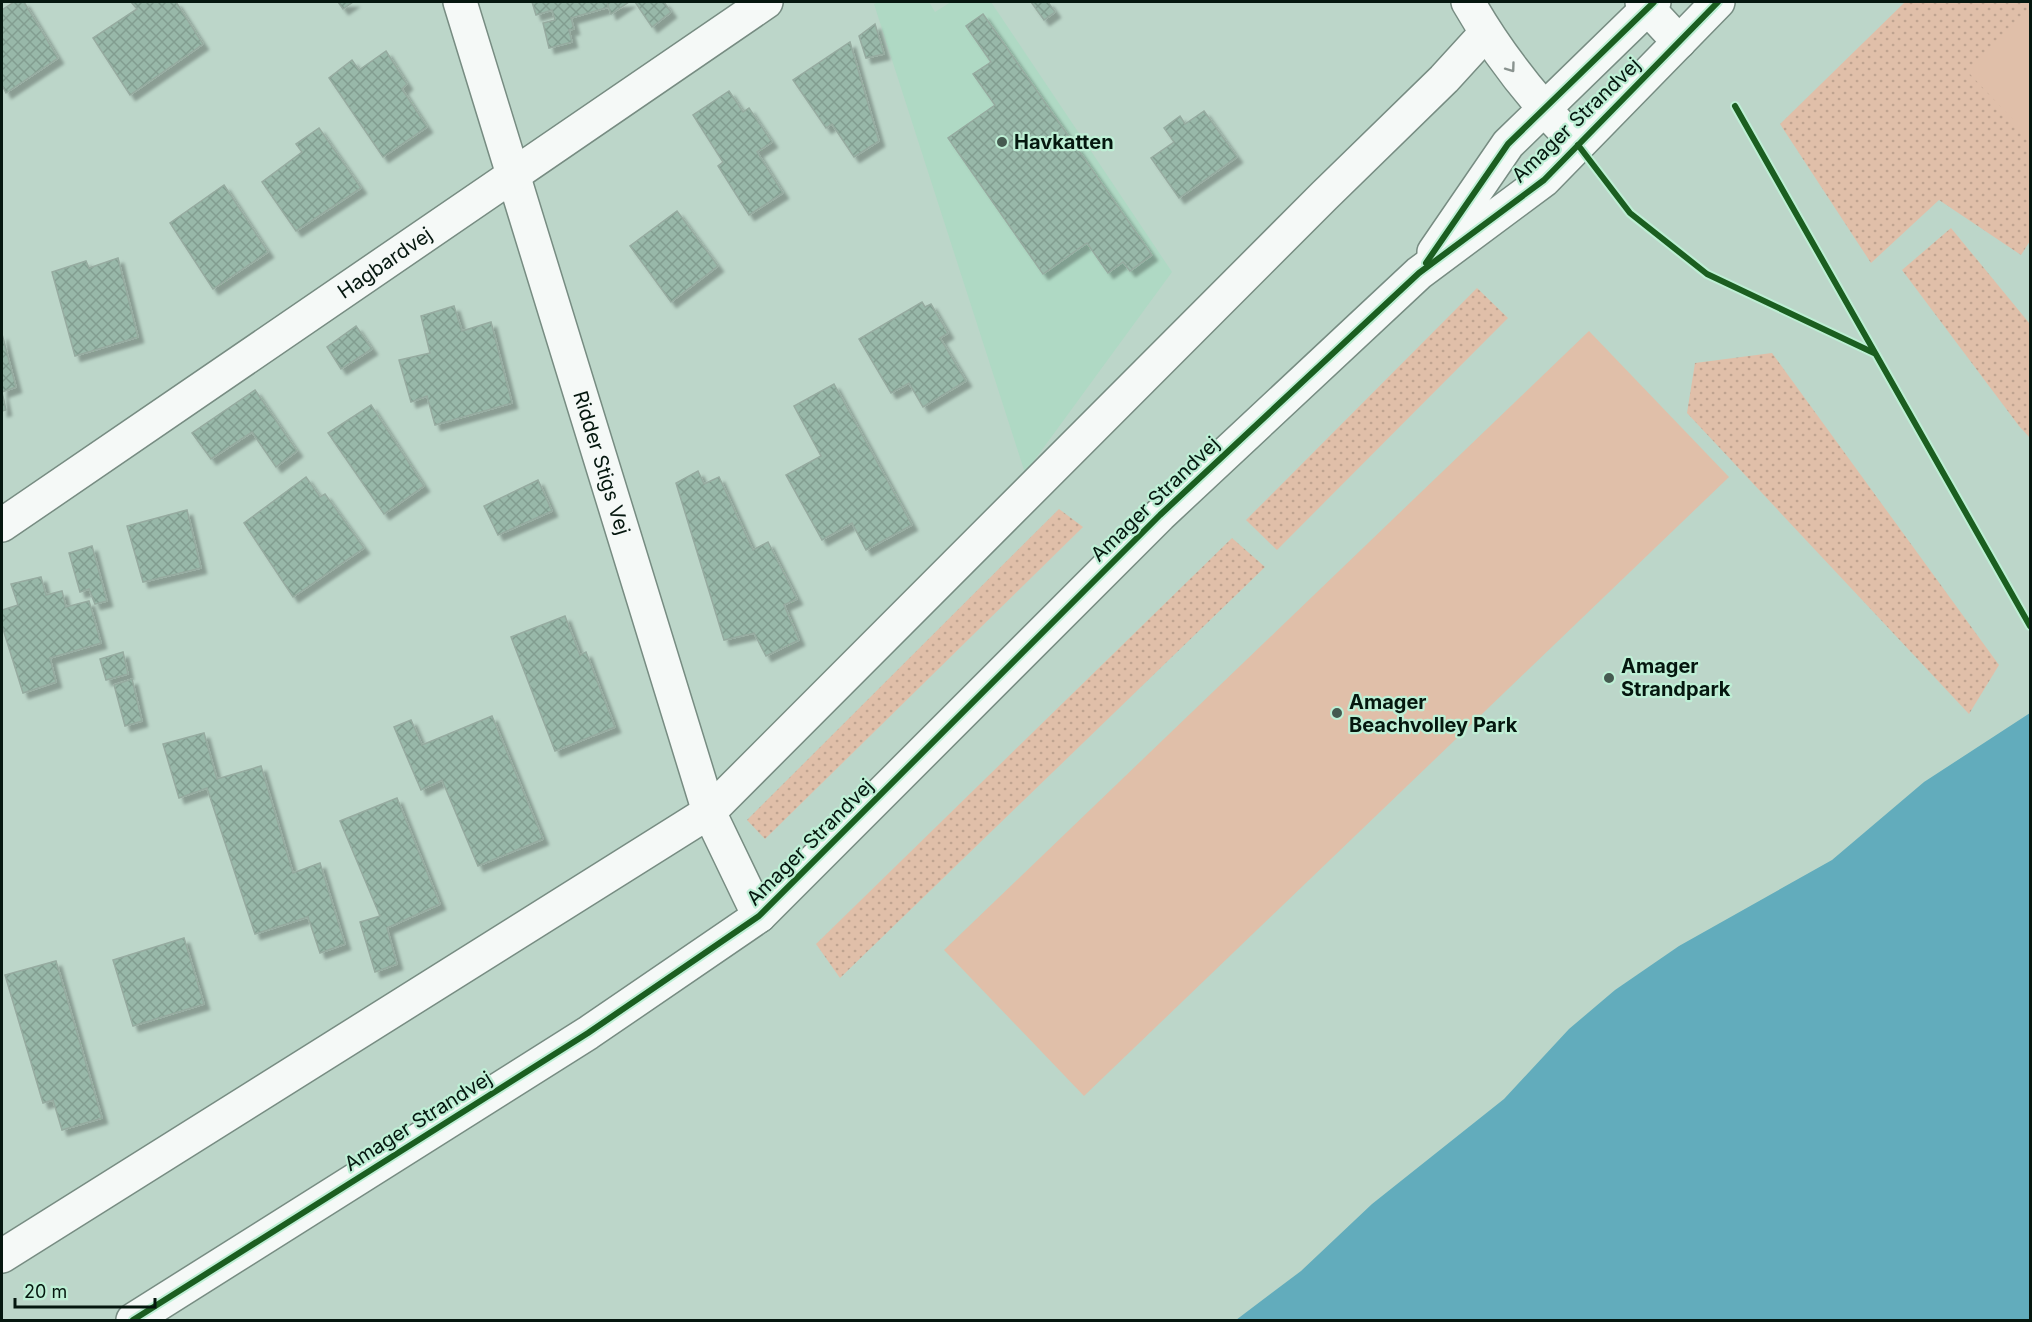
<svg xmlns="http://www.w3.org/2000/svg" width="2032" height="1322" font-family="Inter,sans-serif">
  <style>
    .built { fill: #afd9c4 }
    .grass { fill: url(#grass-dots) }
    .green { fill: #e0bfa9 }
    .water { fill: #62acbc }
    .building { fill: url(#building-cross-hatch); stroke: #96aba0; stroke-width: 1.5; filter: url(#shadow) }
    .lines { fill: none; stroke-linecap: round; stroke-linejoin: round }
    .minor-casing { stroke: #778c82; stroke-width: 36 }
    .tertiary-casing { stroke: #778c82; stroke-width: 36 }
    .minor { stroke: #f5f9f7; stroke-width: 33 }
    .tertiary { stroke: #f5f9f7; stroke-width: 33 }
    .cycleway-casing { stroke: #beefd5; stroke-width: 10 }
    .cycleway { stroke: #1b5e20; stroke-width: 6 }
    .oneway { stroke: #89938f }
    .poi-dot { fill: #455a50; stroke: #beefd5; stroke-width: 2 }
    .labels { text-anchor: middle; stroke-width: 4.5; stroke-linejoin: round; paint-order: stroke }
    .street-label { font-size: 20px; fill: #05170f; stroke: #beefd5 }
    .poi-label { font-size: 20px; font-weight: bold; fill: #05170f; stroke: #beefd5; text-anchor: start }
  </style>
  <defs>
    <pattern id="grass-dots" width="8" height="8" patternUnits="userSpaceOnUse" patternTransform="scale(1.5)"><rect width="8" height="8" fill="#e0bfa9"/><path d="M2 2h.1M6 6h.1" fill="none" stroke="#bfa390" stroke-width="1.8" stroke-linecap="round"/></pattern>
    <pattern id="building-cross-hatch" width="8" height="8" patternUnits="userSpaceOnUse" patternTransform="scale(1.5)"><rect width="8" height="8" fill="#98b8a9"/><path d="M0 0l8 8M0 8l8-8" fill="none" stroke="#829d90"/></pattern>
    <filter id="shadow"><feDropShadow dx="5.5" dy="5.5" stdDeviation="1.5" flood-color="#0004"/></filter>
  </defs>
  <rect width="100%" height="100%" fill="#bcd6c9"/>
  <!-- built -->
  <path class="built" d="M 879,2 L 929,2 L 935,12 L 951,2 L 991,2 L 1172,272 L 1025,473 L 874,4 Z"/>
  <!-- grass -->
  <g class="grass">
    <path d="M 1905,2 L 2030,2 L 2030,241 L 2021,255 L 1939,200 L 1871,263 L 1780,124 Z"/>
    <path d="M 1951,228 L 2030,324 L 2030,438 L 2019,426 L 1902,270 Z"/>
    <path d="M 1477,288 L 1508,318 L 1277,550 L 1246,520 Z"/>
    <path d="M 1772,353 L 1999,665 L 1969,714 L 1687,413 L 1695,363 Z"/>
    <path d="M 1059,509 L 1083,527 L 765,839 L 747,820 Z"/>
    <path d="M 1232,538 L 1265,567 L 840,978 L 816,944 Z"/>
  </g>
  <!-- green -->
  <g class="green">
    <path d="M 2030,11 L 2030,138 L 1968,72 Z"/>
    <path d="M 1589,331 L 1729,477 L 1084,1096 L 944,950 Z"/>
  </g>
  <!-- water -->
  <path class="water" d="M 2030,713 L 2030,1320 L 1236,1320 L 1301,1271 L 1372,1204 L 1504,1099 L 1569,1029 L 1615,990 L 1679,946 L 1832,860 L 1924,782 Z"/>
  <!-- building -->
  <g class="building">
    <path d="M 14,2 L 24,2 L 58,58 L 6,93 L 2,85 L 2,10 Z"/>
    <path d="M 131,2 L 176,2 L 203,44 L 130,95 L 93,38 L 137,9 Z"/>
    <path d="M 338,2 L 353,2 L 343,9 Z"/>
    <path d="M 532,2 L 607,2 L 609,7 L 571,18 L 574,29 L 569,30 L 572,42 L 549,48 L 543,23 L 555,20 L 552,10 L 536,15 Z"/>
    <path d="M 607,2 L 629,2 L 611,14 Z"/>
    <path d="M 635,2 L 664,2 L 671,12 L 652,27 Z"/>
    <path d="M 1031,2 L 1048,2 L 1055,12 L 1044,20 Z"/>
    <path d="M 983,14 L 1152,255 L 1130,271 L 1123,262 L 1108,273 L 1087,243 L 1043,274 L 948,138 L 995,105 L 973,74 L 991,62 L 966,26 Z"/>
    <path d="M 875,24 L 884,54 L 866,58 L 859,36 Z"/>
    <path d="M 850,42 L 879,141 L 854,157 L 832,124 L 826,128 L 793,80 Z"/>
    <path d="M 386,51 L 407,84 L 402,89 L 427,127 L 383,157 L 329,78 L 352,60 L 359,70 Z"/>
    <path d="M 729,91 L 743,112 L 749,108 L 772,142 L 757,152 L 783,193 L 749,215 L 718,166 L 723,162 L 693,115 Z"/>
    <path d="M 1204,111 L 1237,157 L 1179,198 L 1151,158 L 1174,142 L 1164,128 L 1180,116 L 1185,124 Z"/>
    <path d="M 319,128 L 361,188 L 296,231 L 262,182 L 302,152 L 296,144 Z"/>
    <path d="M 224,185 L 268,252 L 213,289 L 170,223 Z"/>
    <path d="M 677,211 L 718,266 L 671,302 L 630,246 Z"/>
    <path d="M 118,258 L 138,337 L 75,356 L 52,272 L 86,261 L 89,268 Z"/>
    <path d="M 922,302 L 925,307 L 931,304 L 948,333 L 940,338 L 966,381 L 923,407 L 909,383 L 891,393 L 859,339 Z"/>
    <path d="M 454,306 L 462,331 L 491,322 L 512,403 L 435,425 L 427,396 L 411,402 L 399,360 L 430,353 L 421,316 Z"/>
    <path d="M 356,326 L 372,349 L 341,369 L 327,347 Z"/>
    <path d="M 2,334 L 16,387 L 2,392 L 6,410 L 2,411 Z"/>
    <path d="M 834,384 L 912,525 L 866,550 L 852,523 L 822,540 L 786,475 L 821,456 L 794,406 Z"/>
    <path d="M 255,390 L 297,451 L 276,467 L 252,432 L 211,459 L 192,433 Z"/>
    <path d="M 371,405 L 424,486 L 384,514 L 328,433 Z"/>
    <path d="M 698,471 L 704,484 L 719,477 L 753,550 L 768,542 L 797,599 L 784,605 L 799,640 L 766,656 L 754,633 L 724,640 L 676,483 Z"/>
    <path d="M 306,477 L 320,497 L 325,494 L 364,548 L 293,597 L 244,523 Z"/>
    <path d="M 538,480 L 552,511 L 498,535 L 484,506 Z"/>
    <path d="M 187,510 L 201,568 L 143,582 L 127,526 Z"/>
    <path d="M 92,546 L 107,601 L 95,604 L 89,589 L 80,592 L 69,553 Z"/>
    <path d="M 41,577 L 46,595 L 62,591 L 66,607 L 89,601 L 101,643 L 50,658 L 56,682 L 23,693 L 2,626 L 2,610 L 18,605 L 11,584 Z"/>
    <path d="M 565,616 L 580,655 L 586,652 L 615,727 L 555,751 L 511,637 Z"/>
    <path d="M 123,652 L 128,674 L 106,680 L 100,659 Z"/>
    <path d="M 132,679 L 142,721 L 125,726 L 114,685 Z"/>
    <path d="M 492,716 L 543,839 L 478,866 L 442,780 L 421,790 L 394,727 L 411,720 L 422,745 Z"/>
    <path d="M 204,733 L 217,779 L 261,766 L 293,873 L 320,863 L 345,944 L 320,953 L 308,917 L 255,934 L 207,788 L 179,798 L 163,744 Z"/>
    <path d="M 397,798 L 440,904 L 387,928 L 397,964 L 375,972 L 360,922 L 380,916 L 340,821 Z"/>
    <path d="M 184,938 L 204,1004 L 133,1026 L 113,960 Z"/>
    <path d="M 56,961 L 102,1118 L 62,1130 L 53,1100 L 43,1103 L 5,975 Z"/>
  </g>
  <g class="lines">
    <!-- minor casing -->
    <g class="minor-casing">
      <g id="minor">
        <path id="s1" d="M 460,2 L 709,812 L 759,916"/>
        <path d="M 1468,2 C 1498,55 1535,101 1578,145"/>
        <path d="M 1642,2 L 1679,42"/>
        <path id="s2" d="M 2,525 L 766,2"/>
        <path d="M 2,1256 L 709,812 L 1324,196 L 1444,79 L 1486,33"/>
      </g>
    </g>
    <!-- tertiary casing -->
    <g class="tertiary-casing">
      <g id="tertiary">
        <path d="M 1434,252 L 1508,144 L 1654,2"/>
        <path d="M 133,1320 L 588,1033 L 759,916 L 1160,515 L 1419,273 L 1544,180 L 1718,2"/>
      </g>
    </g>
    <!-- minor -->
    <use href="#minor" class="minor"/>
    <!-- tertiary -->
    <use href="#tertiary" class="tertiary"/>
    <!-- cycleway casing -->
    <g class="cycleway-casing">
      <g id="cycleway">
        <path d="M 1735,106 L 2030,626"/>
        <path d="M 1578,145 L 1630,213 L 1707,274 L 1874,353"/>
        <path d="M 1426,263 L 1508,144 L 1654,2"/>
        <path d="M 133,1320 L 588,1033 L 759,916 L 1160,515 L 1419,273 L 1544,180 L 1718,2"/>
      </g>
    </g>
    <!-- cycleway -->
    <use href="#cycleway" class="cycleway"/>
  </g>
  <!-- one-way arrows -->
  <defs><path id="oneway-chevron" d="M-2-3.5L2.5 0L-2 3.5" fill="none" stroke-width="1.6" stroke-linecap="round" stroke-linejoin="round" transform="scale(1.5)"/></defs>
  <use class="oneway" href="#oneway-chevron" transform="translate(1511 68) rotate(54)"/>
  <!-- markers -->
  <g class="poi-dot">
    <circle cx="1002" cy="142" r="6"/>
    <circle cx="1609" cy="678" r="6"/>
    <circle cx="1337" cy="713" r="6"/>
  </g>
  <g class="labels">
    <!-- street labels -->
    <g class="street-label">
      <text transform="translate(1576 120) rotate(-44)" y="7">Amager Strandvej</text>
      <text dy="7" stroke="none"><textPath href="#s2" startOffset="464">Hagbardvej</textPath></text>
      <text dy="7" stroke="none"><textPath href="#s1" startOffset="482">Ridder Stigs Vej</textPath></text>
      <text transform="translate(1155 499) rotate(-44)" y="7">Amager Strandvej</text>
      <text transform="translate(810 842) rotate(-45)" y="7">Amager Strandvej</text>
      <text transform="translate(418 1121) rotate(-32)" y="7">Amager Strandvej</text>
    </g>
    <!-- poi labels -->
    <g class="poi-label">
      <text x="1014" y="149">Havkatten</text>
      <text x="1621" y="673">Amager<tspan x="1621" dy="23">Strandpark</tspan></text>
      <text x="1349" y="709">Amager<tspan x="1349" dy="23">Beachvolley Park</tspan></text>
    </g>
  </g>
  <!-- border -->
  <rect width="2032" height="1322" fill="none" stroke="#05170f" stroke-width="6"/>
  <!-- scale -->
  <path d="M15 1298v9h140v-9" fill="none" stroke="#05170f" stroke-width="3"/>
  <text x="24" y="1298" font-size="18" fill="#05170f" stroke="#beefd5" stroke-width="4.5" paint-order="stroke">20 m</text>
</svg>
